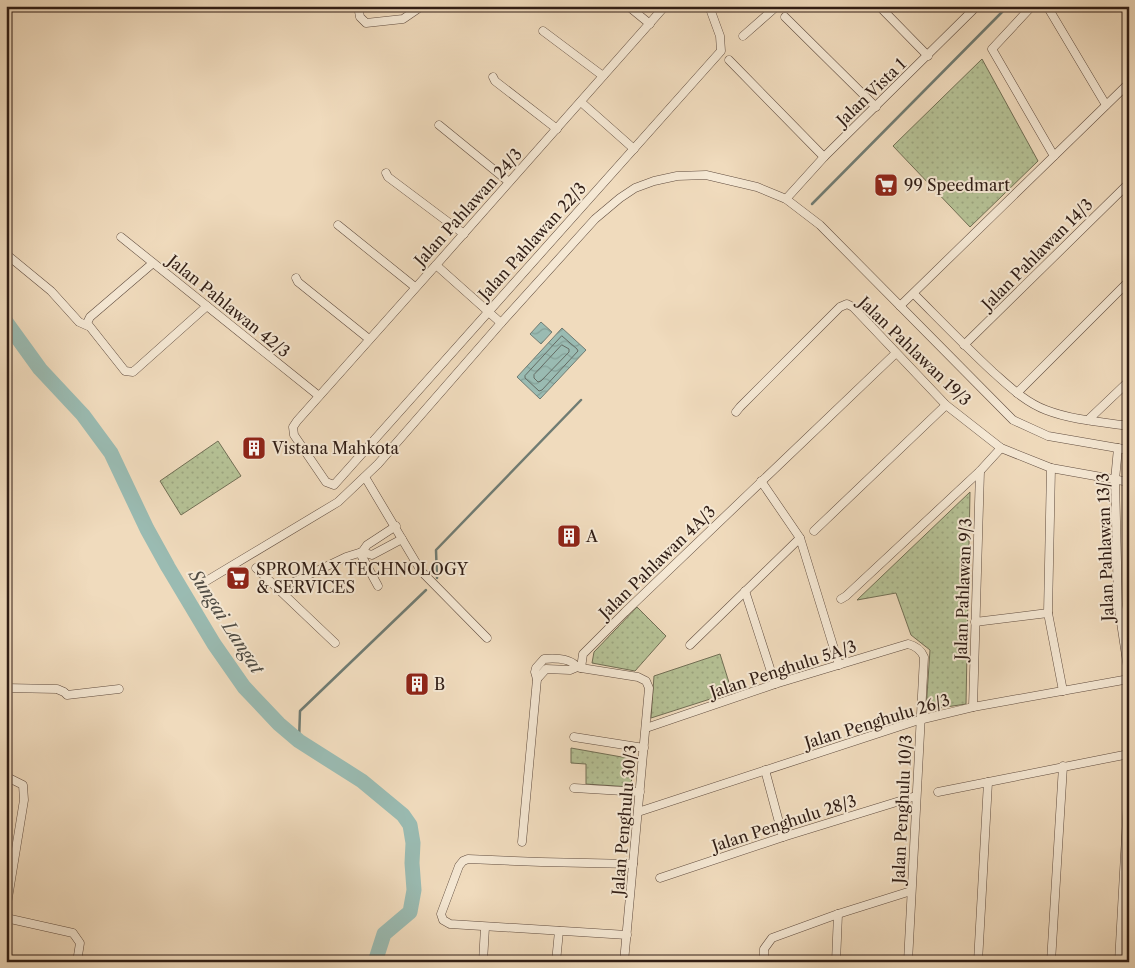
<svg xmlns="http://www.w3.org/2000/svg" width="1135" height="968" font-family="'Libre Caslon Text',serif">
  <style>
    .grass { fill: url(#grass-dots); stroke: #726f55 }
    .water { fill: url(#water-waves); stroke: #707c73 }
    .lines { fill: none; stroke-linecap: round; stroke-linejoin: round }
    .shore { stroke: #656c64; stroke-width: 1 }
    .stream { stroke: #707c73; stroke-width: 2.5 }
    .river { stroke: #9abbb2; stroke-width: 15 }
    .minor-casing { stroke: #604c3f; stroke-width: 9 }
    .minor { stroke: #f5e8d4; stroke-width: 8 }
    .labels { text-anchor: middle; stroke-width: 4; stroke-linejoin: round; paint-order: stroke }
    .street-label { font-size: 16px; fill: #301d15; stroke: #f5e8d4 }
    .poi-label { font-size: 16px; fill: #301d15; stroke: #f5e8d4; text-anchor: start }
    .water-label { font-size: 18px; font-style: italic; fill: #504c44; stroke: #f5e8d4 }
  </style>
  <defs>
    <pattern id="grass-dots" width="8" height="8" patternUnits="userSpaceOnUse" patternTransform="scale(1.25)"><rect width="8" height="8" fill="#b5c195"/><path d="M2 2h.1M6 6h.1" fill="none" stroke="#9ca580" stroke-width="1.8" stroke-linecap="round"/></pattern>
    <pattern id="water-waves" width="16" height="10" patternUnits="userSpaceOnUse" patternTransform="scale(1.25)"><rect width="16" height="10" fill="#9abbb2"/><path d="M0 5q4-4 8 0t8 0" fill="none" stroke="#85a098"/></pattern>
  </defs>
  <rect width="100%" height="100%" fill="#f0dbbd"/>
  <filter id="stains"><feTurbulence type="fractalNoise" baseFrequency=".004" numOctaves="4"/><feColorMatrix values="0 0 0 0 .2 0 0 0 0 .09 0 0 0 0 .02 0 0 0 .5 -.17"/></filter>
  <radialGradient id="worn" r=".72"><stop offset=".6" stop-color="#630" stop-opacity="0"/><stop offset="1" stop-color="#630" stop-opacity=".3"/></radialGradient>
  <!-- grass -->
  <g class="grass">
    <path d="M 982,59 L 1038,161 L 970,227 L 893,146 Z"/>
    <path d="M 218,441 L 241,476 L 181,515 L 160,481 Z"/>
    <path d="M 970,492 L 966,704 L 926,710 L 930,650 L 911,635 L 896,593 L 857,600 Z"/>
    <path d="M 637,607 L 666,636 L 635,671 L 592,663 L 594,652 Z"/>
    <path d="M 720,654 L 732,692 L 651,718 L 654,676 Z"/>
    <path d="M 571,748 L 633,759 L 631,787 L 586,784 L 586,764 L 571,763 Z"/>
  </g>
  <!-- water -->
  <g class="water">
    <path d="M 541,322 L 552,332 L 541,344 L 530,334 Z"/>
    <path d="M 562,328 L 586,350 L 540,399 L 517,377 Z"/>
  </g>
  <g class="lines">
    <!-- shore -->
    <g class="shore">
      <path d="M 562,336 L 577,349 L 578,351 L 542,390 L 539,391 L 525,378 L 525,376 Z"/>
      <path d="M 562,345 L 569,349 L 569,352 L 541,381 L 538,382 L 534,378 L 534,375 Z"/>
    </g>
    <!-- stream -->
    <g class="stream">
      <path d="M 812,204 L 1008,6"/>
      <path d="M 437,578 L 436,550 L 581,400"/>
      <path d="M 299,741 L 300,711 L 426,590"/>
    </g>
    <!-- river -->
    <path class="river" d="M 6,322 L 40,369 L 83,415 L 111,453 L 147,529 L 168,567 L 214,644 L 244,687 L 279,724 L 299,741 L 362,781 L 403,815 L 410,825 L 413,843 L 412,863 L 414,890 L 410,912 L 384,934 L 375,962"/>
    <!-- minor casing -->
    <g class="minor-casing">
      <g id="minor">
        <path d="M 358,6 L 360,17 L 366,23 L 403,19 L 422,6"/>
        <path d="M 628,6 L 650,24"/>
        <path d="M 665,6 L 436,265 L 297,421 L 293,427 L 294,435 L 326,482 L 334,485 L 721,51 L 720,36 L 709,6"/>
        <path d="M 879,6 L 928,56"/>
        <path d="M 1032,6 L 992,49 L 1054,156"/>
        <path d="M 1047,6 L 1106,105"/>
        <path d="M 1128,6 L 1129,8"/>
        <path d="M 785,17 L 876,107"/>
        <path d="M 543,31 L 603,76"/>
        <path d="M 743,36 L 777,6"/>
        <path d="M 729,60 L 824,157"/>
        <path d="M 493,77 L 495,81 L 557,129"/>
        <path d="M 581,102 L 634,149"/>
        <path d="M 439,125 L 509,182"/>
        <path d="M 386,173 L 388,177 L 464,234"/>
        <path d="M 786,199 L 824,157 L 977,6"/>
        <path d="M 338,225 L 415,287"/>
        <path d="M 121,237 L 319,396"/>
        <path d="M 6,254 L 51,291 L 79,322 L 88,326"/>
        <path d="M 153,263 L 90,317 L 87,323 L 125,371 L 133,372 L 207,306"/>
        <path d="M 436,265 L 501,323"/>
        <path d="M 296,278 L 298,282 L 369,339"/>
        <path d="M 914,294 C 940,320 966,347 993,372 C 1010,387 1025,402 1046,410 C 1072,420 1101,422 1129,426"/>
        <path d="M 900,306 L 1129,83"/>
        <path d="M 964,345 L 1129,183"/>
        <path d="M 1017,393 L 1129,281"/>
        <path d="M 736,412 L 740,407 L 840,307 L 847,304 L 853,307 L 946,405 L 1001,448 L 1051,468 L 1129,482"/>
        <path d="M 1088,420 L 1129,381"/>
        <path d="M 1118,448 L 1115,480 L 1118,603 L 1129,675"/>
        <path d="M 1051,468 L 1048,613 L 1063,691"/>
        <path d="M 365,477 L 421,571 L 487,638"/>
        <path d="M 761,481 L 800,538 L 839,665"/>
        <path d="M 814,531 L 946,405"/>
        <path d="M 362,552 L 372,555 L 402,539"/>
        <path d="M 360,553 L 378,586"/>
        <path d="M 256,568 L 335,643"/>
        <path d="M 203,583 L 338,502 L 378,464 L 501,323 L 595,219 L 620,198 L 635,188 L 654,181 L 677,176 L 706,175 L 757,187 L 786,199 L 820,225 L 1013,420 L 1048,436 L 1129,450"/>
        <path d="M 279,589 L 346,557 L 362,552 L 367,545 L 396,526"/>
        <path d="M 745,591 L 775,684"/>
        <path d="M 841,599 L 846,596 L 980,471 L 1001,448"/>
        <path d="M 975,622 L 1048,613"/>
        <path d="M 690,645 L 800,538"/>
        <path d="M 581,668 L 583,654 L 625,612 L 896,353"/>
        <path d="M 537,679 L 546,669 L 570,670 L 577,667"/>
        <path d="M 6,688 L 57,689 L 64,692 L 67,695 L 119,689"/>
        <path d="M 973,707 L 980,471"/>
        <path d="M 646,728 L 775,684 L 908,644 C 916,646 921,650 924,657 L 908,962"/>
        <path d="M 574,737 L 644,748"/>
        <path d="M 765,770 L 783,837"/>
        <path d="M 6,779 L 9,778 L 23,785 L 24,800 L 6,910"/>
        <path d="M 574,788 L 640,792"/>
        <path d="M 938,792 L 1129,754"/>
        <path d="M 638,812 L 919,720 L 973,707 L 1129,679"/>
        <path d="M 522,842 L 537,679 L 535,672 L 536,668 L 544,659 C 552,658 567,658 574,664 C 576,666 578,668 581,668 L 638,677 L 646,681 L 649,688 L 624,962"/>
        <path d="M 660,878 L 783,837 L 916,796"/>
        <path d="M 6,918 L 73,933 L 80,943 L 77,962"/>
        <path d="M 627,935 L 450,924 L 443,920 L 441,914 L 459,866 L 463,861 L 468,859 L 541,862 L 633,864"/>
        <path d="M 483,962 L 485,927"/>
        <path d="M 556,962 L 559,931"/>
        <path d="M 764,962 L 764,949 L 772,938 L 838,914 L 911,891"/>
        <path d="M 836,962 L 838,914"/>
        <path d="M 978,962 L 988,782"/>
        <path d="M 1051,962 L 1063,766"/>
        <path d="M 1119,962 L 1129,782"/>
      </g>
    </g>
    <!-- minor -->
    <use href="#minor" class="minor"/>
  </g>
  <!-- icons -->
  <defs>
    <g id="supermarket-square" transform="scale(1.25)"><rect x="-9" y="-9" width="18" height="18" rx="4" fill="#8f2418" stroke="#f5e8d4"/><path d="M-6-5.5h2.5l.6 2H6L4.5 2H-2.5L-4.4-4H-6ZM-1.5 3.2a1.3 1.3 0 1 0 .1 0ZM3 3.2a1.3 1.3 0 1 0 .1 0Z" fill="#fff"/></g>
    <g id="building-square" transform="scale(1.25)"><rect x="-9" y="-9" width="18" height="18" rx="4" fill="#8f2418" stroke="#f5e8d4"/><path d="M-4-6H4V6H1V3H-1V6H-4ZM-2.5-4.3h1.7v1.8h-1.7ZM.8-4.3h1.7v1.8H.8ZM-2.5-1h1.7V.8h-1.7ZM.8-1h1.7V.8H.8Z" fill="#fff"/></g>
  </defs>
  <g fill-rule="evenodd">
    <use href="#supermarket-square" x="886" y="185"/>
    <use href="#building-square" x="254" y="448"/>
    <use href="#building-square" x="569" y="536"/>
    <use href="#supermarket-square" x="238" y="578"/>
    <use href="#building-square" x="417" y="684"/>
  </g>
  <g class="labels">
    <!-- street labels -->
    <g class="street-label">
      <text transform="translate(871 92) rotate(-44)" y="6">Jalan Vista 1</text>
      <text transform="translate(468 207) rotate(-48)" y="6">Jalan Pahlawan 24/3</text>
      <text transform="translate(532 241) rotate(-48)" y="6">Jalan Pahlawan 22/3</text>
      <text transform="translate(1037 254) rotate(-45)" y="6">Jalan Pahlawan 14/3</text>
      <text transform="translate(229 306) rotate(39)" y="6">Jalan Pahlawan 42/3</text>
      <text transform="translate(915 351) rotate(44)" y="6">Jalan Pahlawan 19/3</text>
      <text transform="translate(1105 547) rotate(-92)" y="6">Jalan Pahlawan 13/3</text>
      <text transform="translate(657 562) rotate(-44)" y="6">Jalan Pahlawan 4A/3</text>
      <text transform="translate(963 589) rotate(-88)" y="6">Jalan Pahlawan 9/3</text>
      <text transform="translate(783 669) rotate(-18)" y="6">Jalan Penghulu 5A/3</text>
      <text transform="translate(877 721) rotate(-17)" y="6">Jalan Penghulu 26/3</text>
      <text transform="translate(902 809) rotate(-87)" y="6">Jalan Penghulu 10/3</text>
      <text transform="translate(624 820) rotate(-85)" y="6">Jalan Penghulu 30/3</text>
      <text transform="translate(784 823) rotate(-18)" y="6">Jalan Penghulu 28/3</text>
    </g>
    <!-- poi labels -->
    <g class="poi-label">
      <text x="904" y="191">99 Speedmart</text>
      <text x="272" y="454">Vistana Mahkota</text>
      <text x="586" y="542">A</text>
      <text x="256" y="575">SPROMAX TECHNOLOGY<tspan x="256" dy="18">&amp; SERVICES</tspan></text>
      <text x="434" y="690">B</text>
    </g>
    <!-- water labels -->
    <g class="water-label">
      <text transform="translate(226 622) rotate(57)" y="6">Sungai Langat</text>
    </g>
  </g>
  <!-- margin -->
  <rect width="1135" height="968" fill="none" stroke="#f0dbbd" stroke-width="25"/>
  <rect x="8" y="8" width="1120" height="953" fill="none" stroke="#301d15" stroke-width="2.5"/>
  <rect x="12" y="12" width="1110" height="943" fill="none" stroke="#301d15"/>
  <rect width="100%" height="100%" filter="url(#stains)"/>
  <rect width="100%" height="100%" fill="url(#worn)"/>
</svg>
